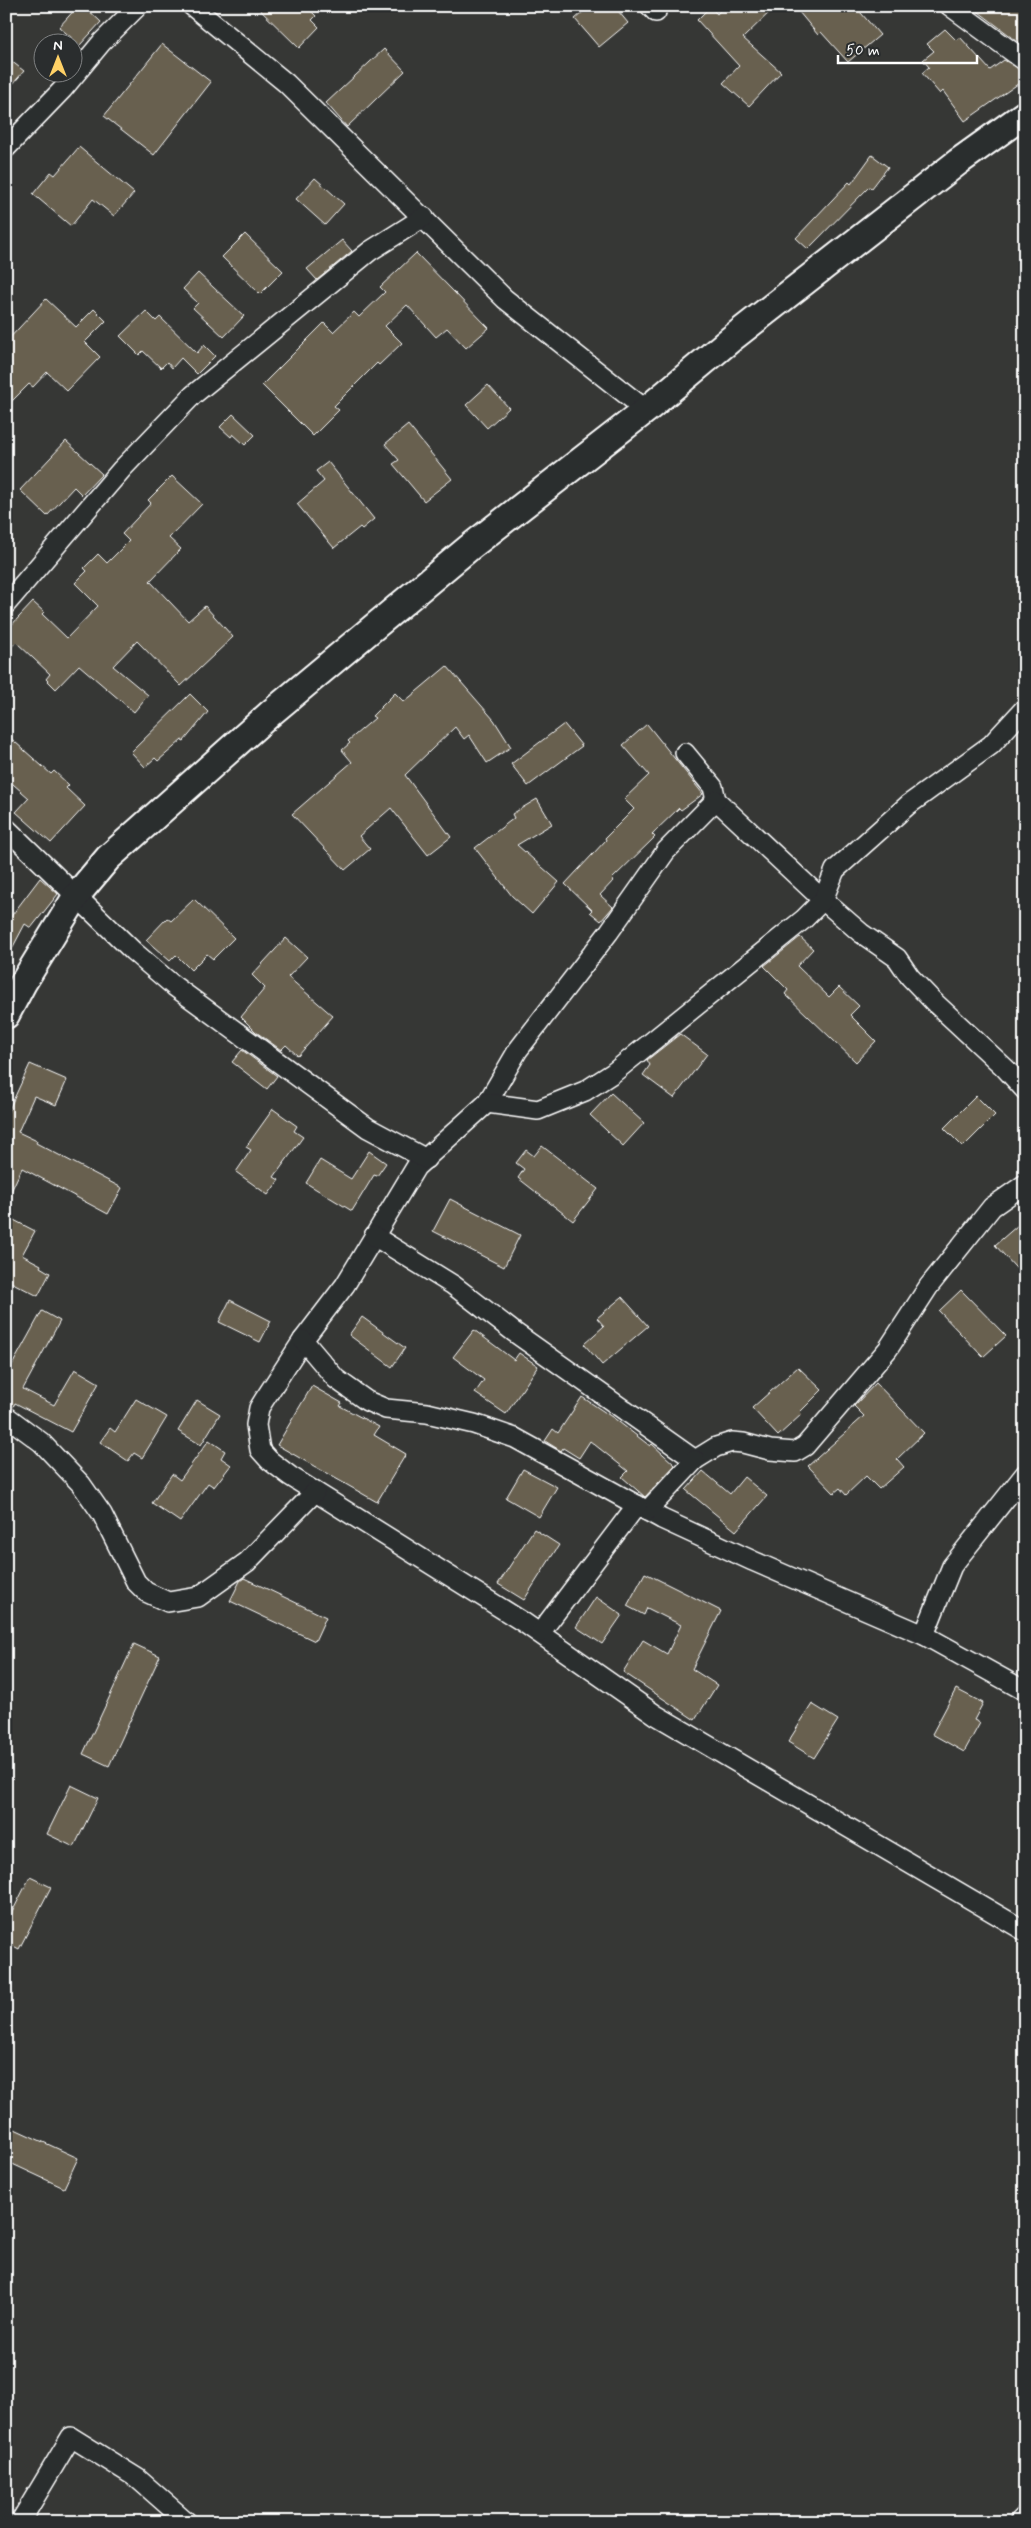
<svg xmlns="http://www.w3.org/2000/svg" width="1031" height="2528" font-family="Mynerve,sans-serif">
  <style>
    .building { fill: #676050; stroke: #fff }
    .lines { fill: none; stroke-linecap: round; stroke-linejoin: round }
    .street-casing { stroke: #fff; stroke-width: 22 }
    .secondary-casing { stroke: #fff; stroke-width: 30 }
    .street { stroke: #2a2d2e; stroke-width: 19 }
    .secondary { stroke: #2a2d2e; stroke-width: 26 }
  </style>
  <rect width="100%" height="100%" fill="#363735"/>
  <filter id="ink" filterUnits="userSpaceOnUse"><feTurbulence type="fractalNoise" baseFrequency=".02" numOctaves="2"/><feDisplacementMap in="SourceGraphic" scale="10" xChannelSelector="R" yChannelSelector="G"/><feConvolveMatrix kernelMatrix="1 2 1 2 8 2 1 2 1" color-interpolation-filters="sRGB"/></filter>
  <g filter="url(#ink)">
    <!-- building -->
    <g class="building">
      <path d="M 78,6 L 84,6 L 101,22 L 80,45 L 59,27 Z"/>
      <path d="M 256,6 L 306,6 L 316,16 L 312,20 L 319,27 L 299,48 Z"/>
      <path d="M 590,6 L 614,6 L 628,23 L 599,47 L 575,19 Z"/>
      <path d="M 725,6 L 776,6 L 743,38 L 781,72 L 749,106 L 723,83 L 739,66 L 697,20 L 710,7 L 717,14 Z"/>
      <path d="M 794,6 L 855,6 L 880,35 L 848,62 L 821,32 L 818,35 Z"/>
      <path d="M 971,6 L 1020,6 L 1025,10 L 1025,47 Z"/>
      <path d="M 945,29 L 956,40 L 960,37 L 990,70 L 1004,60 L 1025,72 L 1025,79 L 965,121 L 943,91 L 940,94 L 922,73 L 929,67 L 923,60 L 934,51 L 927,44 Z"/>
      <path d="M 162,44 L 211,82 L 154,155 L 104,116 Z"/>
      <path d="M 384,49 L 405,71 L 347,127 L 326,103 Z"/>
      <path d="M 6,57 L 24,71 L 6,92 Z"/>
      <path d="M 79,147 L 134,193 L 114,216 L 93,199 L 71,226 L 33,194 L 51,172 L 55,175 Z"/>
      <path d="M 872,155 L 888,167 L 872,188 L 869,187 L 808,249 L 796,238 L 849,182 L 851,184 Z"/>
      <path d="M 315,178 L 344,204 L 325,225 L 296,199 Z"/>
      <path d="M 245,234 L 283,271 L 260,294 L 222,257 Z"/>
      <path d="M 342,240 L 352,251 L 317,280 L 307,269 Z"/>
      <path d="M 416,253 L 489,328 L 466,348 L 447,328 L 436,337 L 407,305 L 385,326 L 402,343 L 379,365 L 377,363 L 334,406 L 339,410 L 313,436 L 262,385 L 324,323 L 333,332 L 354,312 L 359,317 L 385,292 L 380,287 Z"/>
      <path d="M 198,273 L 244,316 L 224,337 L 193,308 L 198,303 L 183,289 Z"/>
      <path d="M 46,299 L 76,327 L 94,309 L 106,321 L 85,342 L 100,357 L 67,391 L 47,372 L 33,387 L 29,384 L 6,407 L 6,342 Z"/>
      <path d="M 146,311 L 156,321 L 160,317 L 197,353 L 204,345 L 215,356 L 197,374 L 181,358 L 172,368 L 167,362 L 161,368 L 143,351 L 139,355 L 120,336 Z"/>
      <path d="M 488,385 L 509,408 L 487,428 L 466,405 Z"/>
      <path d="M 233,414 L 255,435 L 245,445 L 233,434 L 231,437 L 220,427 Z"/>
      <path d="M 408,425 L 452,479 L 424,501 L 393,464 L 399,460 L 385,444 Z"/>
      <path d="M 66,441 L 102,474 L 82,495 L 74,487 L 47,516 L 20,490 Z"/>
      <path d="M 328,462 L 374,519 L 362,529 L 360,527 L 334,548 L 297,504 L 324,481 L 316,471 Z"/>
      <path d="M 172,476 L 202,504 L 169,538 L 181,549 L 150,581 L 188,621 L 205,606 L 233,637 L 181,686 L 137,641 L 113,666 L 148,695 L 134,712 L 79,665 L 56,689 L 46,679 L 50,674 L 16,642 L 6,653 L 6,631 L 33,602 L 44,612 L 42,614 L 67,638 L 98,606 L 75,583 L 87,571 L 84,568 L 98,554 L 107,563 L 129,541 L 122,534 L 151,503 L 148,500 Z"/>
      <path d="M 447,666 L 494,720 L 511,747 L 487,763 L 469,735 L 464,739 L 455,727 L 405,775 L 451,837 L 428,855 L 391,808 L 359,836 L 370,849 L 345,870 L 292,814 L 352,762 L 342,750 L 350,743 L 348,741 L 375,718 L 372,716 L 395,693 L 404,702 Z"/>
      <path d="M 190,694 L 208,712 L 184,741 L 182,740 L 158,761 L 155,758 L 145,767 L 131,752 Z"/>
      <path d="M 564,724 L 582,746 L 528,786 L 511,764 Z"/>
      <path d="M 647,724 L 703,794 L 681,810 L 679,808 L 652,834 L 655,837 L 612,879 L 614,880 L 600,895 L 613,907 L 601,921 L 590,912 L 592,910 L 565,884 L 606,840 L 605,838 L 634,809 L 624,799 L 649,775 L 623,745 Z"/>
      <path d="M 6,734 L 51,774 L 54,771 L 69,785 L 66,788 L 85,806 L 51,843 L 16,812 L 29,798 L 6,778 Z"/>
      <path d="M 537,799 L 552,824 L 517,845 L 559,882 L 532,914 L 512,896 L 475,848 L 514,818 L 512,814 Z"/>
      <path d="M 40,878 L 58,894 L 31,928 L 25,924 L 6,960 L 6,923 Z"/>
      <path d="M 194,899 L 234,938 L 213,959 L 207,954 L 191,970 L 176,955 L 170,961 L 146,940 L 167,918 L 171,921 Z"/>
      <path d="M 800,937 L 813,949 L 797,966 L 829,997 L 839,987 L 859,1006 L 850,1015 L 876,1041 L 856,1062 L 785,994 L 788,990 L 764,966 Z"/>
      <path d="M 286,938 L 307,957 L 288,977 L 333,1016 L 298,1056 L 286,1045 L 281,1050 L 256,1032 L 241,1017 L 265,988 L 252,975 Z"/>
      <path d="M 680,1034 L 707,1054 L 674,1098 L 643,1075 L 650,1065 L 647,1060 Z"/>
      <path d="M 242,1050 L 277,1076 L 267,1089 L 232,1062 Z"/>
      <path d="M 30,1064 L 67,1080 L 56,1105 L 34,1096 L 18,1132 L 37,1141 L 36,1143 L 122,1188 L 108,1214 L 22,1168 L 6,1202 L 6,1116 Z"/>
      <path d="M 611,1093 L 644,1123 L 623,1146 L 590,1115 Z"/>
      <path d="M 976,1096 L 995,1115 L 963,1147 L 944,1128 Z"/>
      <path d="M 273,1109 L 297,1126 L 294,1131 L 303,1137 L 274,1177 L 279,1180 L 268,1195 L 236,1172 L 251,1150 L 246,1147 Z"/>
      <path d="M 542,1146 L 598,1189 L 573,1221 L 518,1178 L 524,1169 L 516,1163 L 526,1150 L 534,1156 Z"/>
      <path d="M 369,1151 L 386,1163 L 377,1176 L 374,1175 L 352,1211 L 306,1183 L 320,1160 L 351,1179 Z"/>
      <path d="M 450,1199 L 520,1235 L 504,1267 L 433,1231 Z"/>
      <path d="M 6,1216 L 35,1231 L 22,1255 L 41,1265 L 40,1267 L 50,1273 L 38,1296 L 9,1281 L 6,1288 Z"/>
      <path d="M 1025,1219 L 1025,1278 L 995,1245 Z"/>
      <path d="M 961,1290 L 1006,1336 L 983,1357 L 939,1311 Z"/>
      <path d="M 622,1297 L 648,1326 L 602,1365 L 584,1344 L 604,1326 L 597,1318 Z"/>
      <path d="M 230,1300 L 271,1321 L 260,1342 L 219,1322 Z"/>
      <path d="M 42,1311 L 60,1321 L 23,1389 L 54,1405 L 75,1369 L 99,1383 L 71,1432 L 15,1403 L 13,1407 L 6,1405 L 6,1376 Z"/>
      <path d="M 362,1317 L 405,1348 L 392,1367 L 349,1335 Z"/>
      <path d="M 474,1330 L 514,1360 L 519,1353 L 538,1366 L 506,1414 L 475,1393 L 484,1380 L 453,1357 Z"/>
      <path d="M 798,1367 L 822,1390 L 800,1412 L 802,1414 L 778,1436 L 752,1408 Z"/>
      <path d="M 876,1383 L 924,1433 L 897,1459 L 904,1467 L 879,1489 L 866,1476 L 846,1495 L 840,1488 L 834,1493 L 808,1466 L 864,1416 L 854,1406 Z"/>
      <path d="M 312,1386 L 342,1403 L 340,1406 L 379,1427 L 374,1435 L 406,1454 L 377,1502 L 277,1445 Z"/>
      <path d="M 582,1397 L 615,1419 L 650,1446 L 652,1444 L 675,1465 L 645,1497 L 622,1477 L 628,1471 L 590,1441 L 579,1458 L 563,1448 L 561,1451 L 545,1441 L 553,1429 L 558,1433 Z"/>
      <path d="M 136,1399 L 167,1417 L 142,1458 L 134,1453 L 128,1461 L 100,1442 L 110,1428 L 115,1432 Z"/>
      <path d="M 197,1400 L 220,1414 L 201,1445 L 178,1431 Z"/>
      <path d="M 209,1440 L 225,1451 L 221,1458 L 231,1465 L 214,1487 L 208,1483 L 180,1522 L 152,1503 L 172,1474 L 180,1480 Z"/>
      <path d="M 523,1469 L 557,1487 L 539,1517 L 506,1498 Z"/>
      <path d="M 703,1471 L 730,1494 L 744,1477 L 767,1496 L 736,1531 L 686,1490 Z"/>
      <path d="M 534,1529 L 559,1545 L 524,1600 L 498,1584 Z"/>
      <path d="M 645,1573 L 721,1611 L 692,1669 L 717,1685 L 695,1720 L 623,1672 L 643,1640 L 667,1654 L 681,1625 L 647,1608 L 644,1615 L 627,1606 Z"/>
      <path d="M 244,1578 L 326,1617 L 315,1641 L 230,1601 L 240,1581 Z"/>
      <path d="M 596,1597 L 622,1615 L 602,1644 L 576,1627 Z"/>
      <path d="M 134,1644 L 160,1656 L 109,1766 L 83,1754 Z"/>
      <path d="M 956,1689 L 983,1703 L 974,1720 L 980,1723 L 964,1752 L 932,1734 Z"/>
      <path d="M 812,1704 L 838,1720 L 814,1758 L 788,1742 Z"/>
      <path d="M 71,1785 L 98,1798 L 74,1847 L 47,1834 Z"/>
      <path d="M 30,1877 L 51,1887 L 19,1949 L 6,1942 L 6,1924 Z"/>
      <path d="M 6,2125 L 78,2158 L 64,2188 L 6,2161 Z"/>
    </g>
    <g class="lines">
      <!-- street casing -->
      <g class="street-casing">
        <g id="street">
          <path d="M 192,6 L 286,83 L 505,299 L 646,410"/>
          <path d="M 650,6 L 656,12"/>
          <path d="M 950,6 L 1025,61"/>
          <path d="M 6,148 L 63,89 L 102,42 L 138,6"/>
          <path d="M 6,604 L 122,469 L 193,395 L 370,251 L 424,217"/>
          <path d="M 685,753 L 713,787 L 716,800 L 823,900 L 861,933 L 897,958 L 910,977 L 933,1001 L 1005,1068 L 1025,1090"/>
          <path d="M 716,800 L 666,851 L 609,932 L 518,1050 L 487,1103 L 416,1167 L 345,1285 L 303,1340 L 264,1400 L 259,1408 L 256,1425 L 260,1450 L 269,1460 L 290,1476 L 523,1622 L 656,1715 L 1025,1931"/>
          <path d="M 6,828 L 133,951 L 174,986 L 368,1128 L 426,1159"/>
          <path d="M 487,1103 L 538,1110 L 585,1091 L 613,1073 L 804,919 L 823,900 L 835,870 L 908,805 L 991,745 L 1025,708"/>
          <path d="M 374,1236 L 453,1285 L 514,1332 L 695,1460 L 716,1447 L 732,1442 L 743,1443 L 770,1450 L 795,1452 L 805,1446 L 888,1349 L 929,1286 L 992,1207 L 1025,1184"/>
          <path d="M 303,1340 L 336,1379 L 367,1401 L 386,1409 L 427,1413 L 474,1424 L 515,1438 L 662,1519 L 753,1561 L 924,1635 L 1025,1691"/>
          <path d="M 6,1416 L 41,1442 L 81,1484 L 102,1514 L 136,1582 L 146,1592 L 168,1602 L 198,1597 L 247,1562 L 315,1492"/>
          <path d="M 647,1511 L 695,1460"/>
          <path d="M 540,1633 L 637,1505"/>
          <path d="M 924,1635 L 952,1566 L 1025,1474"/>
          <path d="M 20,2522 L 71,2437 L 137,2478 L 187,2522"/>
          <path d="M 1019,2522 L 1025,2516"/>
        </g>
      </g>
      <!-- secondary casing -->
      <g class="secondary-casing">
        <path id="secondary" d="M 6,1015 L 23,983 L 77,895 L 108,858 L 272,712 L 470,547 L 646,410 L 731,339 L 958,162 L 1025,114"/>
      </g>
      <!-- street -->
      <use href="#street" class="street"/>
      <!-- secondary -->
      <use href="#secondary" class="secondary"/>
    </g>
  </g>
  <!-- margin -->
  <rect width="1031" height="2528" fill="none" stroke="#2a2d2e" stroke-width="25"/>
  <rect x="12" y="12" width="1006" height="2503" fill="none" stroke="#fff" stroke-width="2" filter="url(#ink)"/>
  <!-- north arrow -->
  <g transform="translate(58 58)"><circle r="24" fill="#2a2d2e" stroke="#7f8182"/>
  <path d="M0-4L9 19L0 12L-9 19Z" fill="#ffd166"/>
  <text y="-8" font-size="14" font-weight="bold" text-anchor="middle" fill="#ffffff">N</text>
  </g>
  <!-- scale -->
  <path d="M838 55v8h139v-8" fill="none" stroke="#ffffff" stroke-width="2.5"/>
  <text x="846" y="55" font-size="15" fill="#ffffff" stroke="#2a2d2e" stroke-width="4" paint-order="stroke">50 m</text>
</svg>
